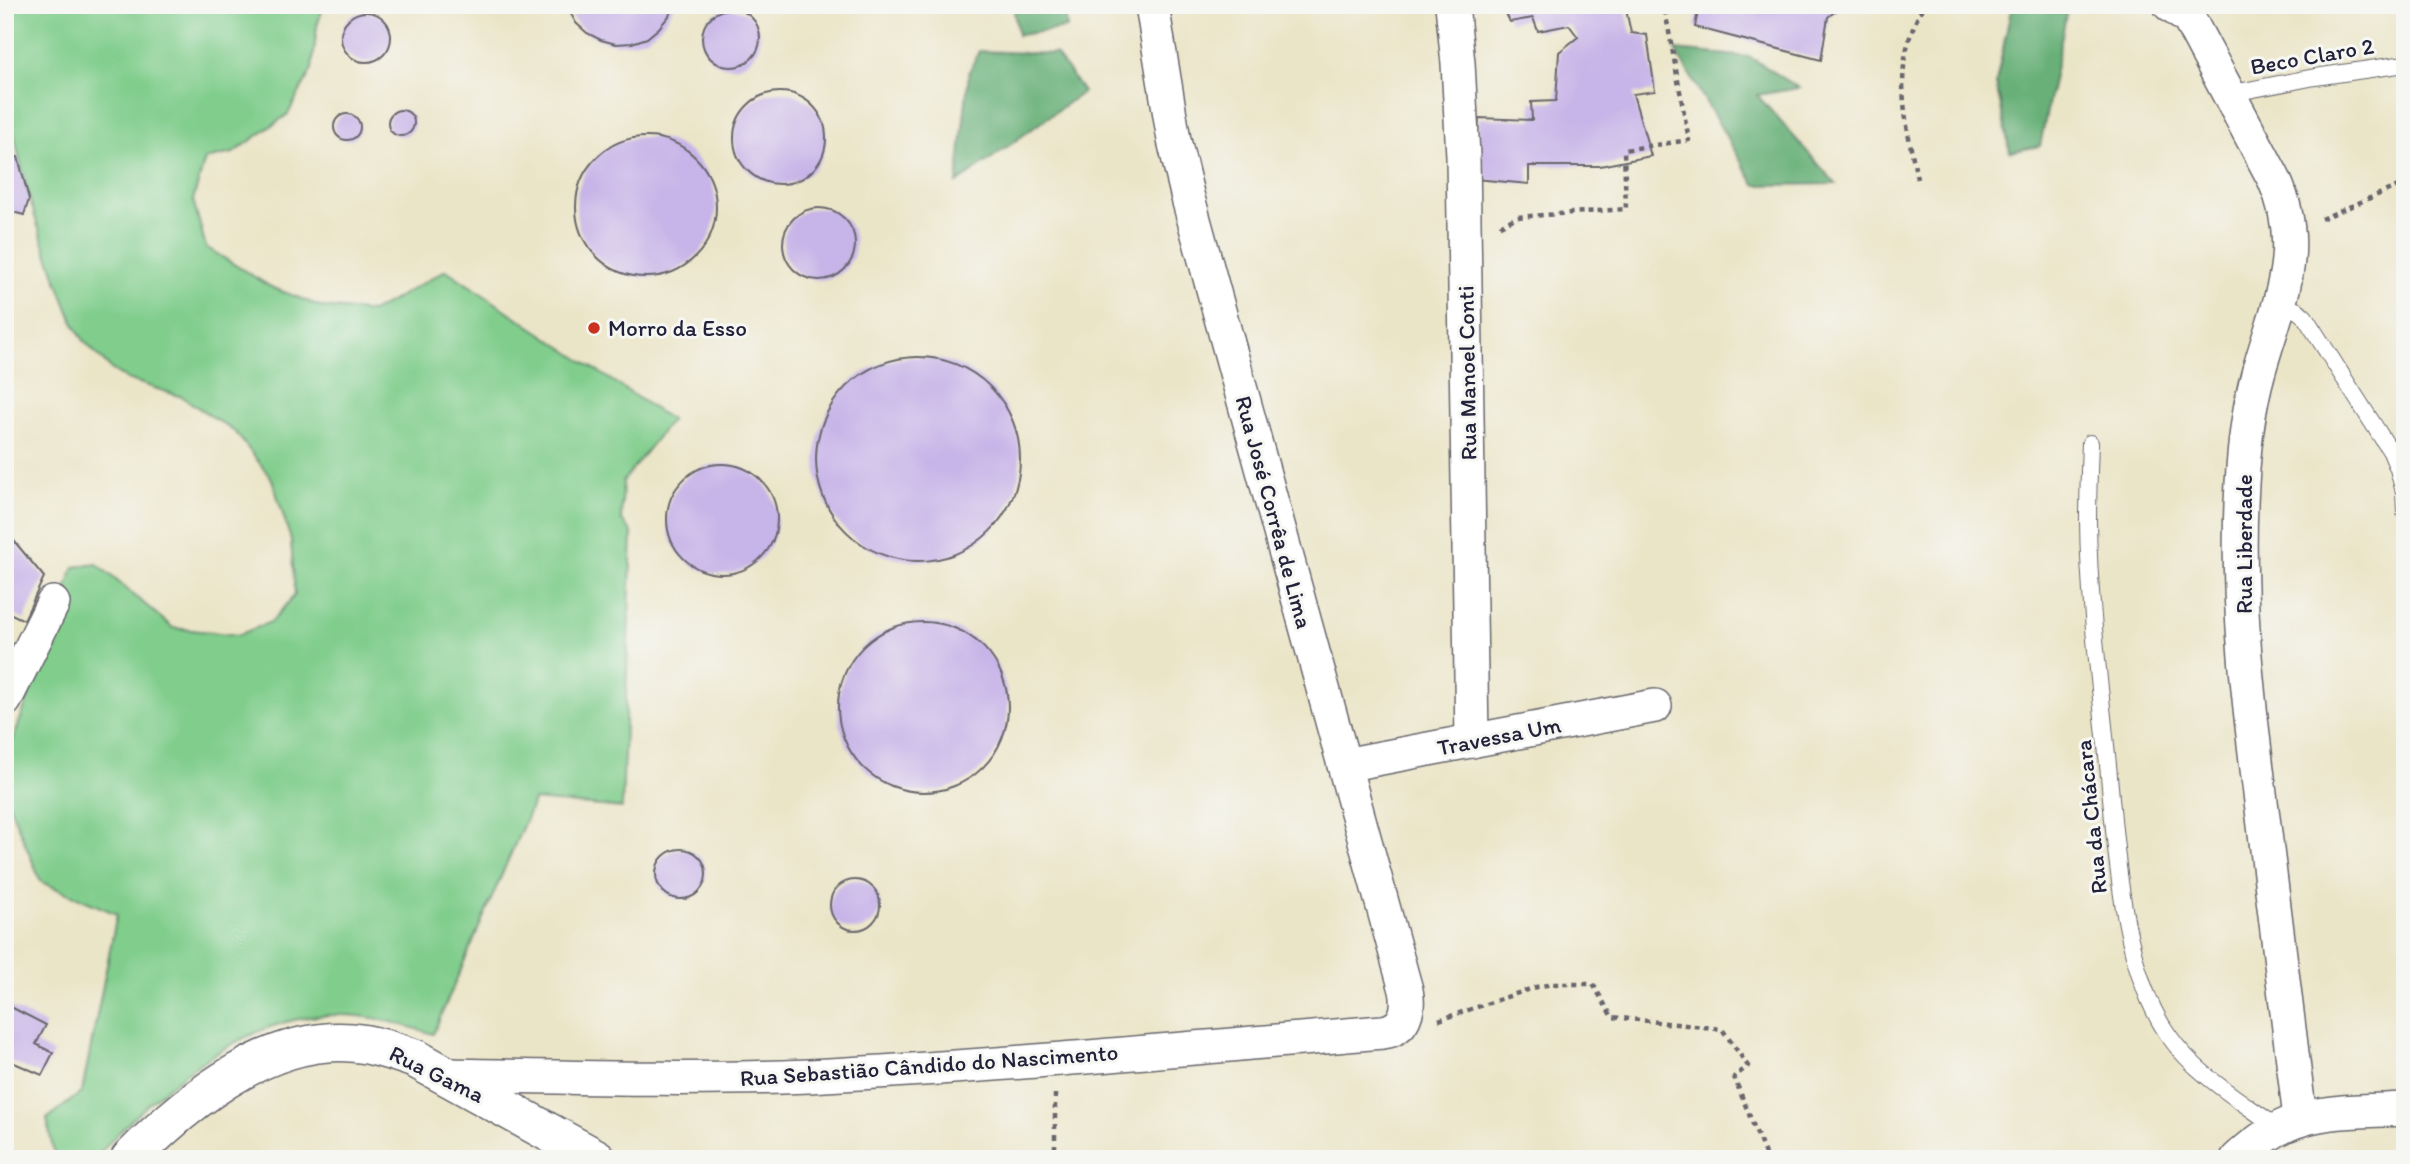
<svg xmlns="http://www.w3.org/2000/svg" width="2410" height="1164" font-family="Itim,sans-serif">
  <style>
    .green { fill: #80cd8c; stroke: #517864; stroke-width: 2 }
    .forest { fill: #68b078; stroke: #45695a; stroke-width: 2 }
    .building { fill: #c7b4e8 }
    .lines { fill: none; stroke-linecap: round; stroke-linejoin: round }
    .service-casing { stroke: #68666c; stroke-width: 18 }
    .minor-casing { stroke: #68666c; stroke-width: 36 }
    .tertiary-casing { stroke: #68666c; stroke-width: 41 }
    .path { stroke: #68666c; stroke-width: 4.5; stroke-dasharray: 5 5; stroke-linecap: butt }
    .service { stroke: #fff; stroke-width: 16 }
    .minor { stroke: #fff; stroke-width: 33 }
    .tertiary { stroke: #fff; stroke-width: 38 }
    .poi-dot { fill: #c8321e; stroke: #f6f6f2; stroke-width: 2.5 }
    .labels { text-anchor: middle; stroke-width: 6; stroke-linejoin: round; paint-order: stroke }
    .street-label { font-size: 23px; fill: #22223b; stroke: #f6f6f2 }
    .poi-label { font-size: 23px; fill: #22223b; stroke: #f6f6f2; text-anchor: start }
  </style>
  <rect width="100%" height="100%" fill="#f6f6f2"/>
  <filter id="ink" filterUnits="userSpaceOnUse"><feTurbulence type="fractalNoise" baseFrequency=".0143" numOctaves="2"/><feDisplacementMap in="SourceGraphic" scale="14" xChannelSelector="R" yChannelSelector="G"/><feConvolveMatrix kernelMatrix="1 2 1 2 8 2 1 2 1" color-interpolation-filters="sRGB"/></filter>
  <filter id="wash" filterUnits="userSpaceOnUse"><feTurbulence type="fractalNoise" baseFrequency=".00686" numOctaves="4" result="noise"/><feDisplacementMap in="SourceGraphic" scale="28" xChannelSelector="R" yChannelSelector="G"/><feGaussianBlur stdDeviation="1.57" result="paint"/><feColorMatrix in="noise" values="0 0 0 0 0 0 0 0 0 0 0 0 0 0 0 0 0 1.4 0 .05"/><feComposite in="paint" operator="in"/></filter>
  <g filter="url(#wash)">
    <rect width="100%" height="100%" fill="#ebe5c8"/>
    <!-- green -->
    <path class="green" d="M 5,5 L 324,5 L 317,26 L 312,69 L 288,114 L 233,153 L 205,159 L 193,200 L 206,247 L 271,287 L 322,307 L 372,312 L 446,270 L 671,420 L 623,481 L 621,520 L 632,532 L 622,808 L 534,800 L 433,1034 C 401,1024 369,1014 334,1015 C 243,1016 152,1092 95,1159 L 55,1159 L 47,1119 L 82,1092 L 117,914 L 41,882 L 5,795 L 5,763 L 74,567 L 97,564 L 173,628 L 238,635 L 271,622 L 295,595 L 291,540 L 272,479 L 235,432 L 182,397 L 127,379 L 111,369 L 84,341 L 74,324 C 41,243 14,162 6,75 C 3,52 5,28 5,5 Z"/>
    <!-- forest -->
    <g class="forest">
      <path d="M 1013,5 L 1065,5 L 1067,28 L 1018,35 Z"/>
      <path d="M 2012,5 L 2068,5 L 2040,146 L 2010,152 L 1996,83 Z"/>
      <path d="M 1675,50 L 1750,57 L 1799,88 L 1757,95 L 1836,184 L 1755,185 Z"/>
      <path d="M 979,51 L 1056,54 L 1083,92 L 957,183 L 969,72 Z"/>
    </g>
    <g id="blocks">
      <!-- building -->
      <g class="building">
        <path d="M 566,5 L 674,5 L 669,16 L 659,28 L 647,38 L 632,43 L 616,44 L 601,40 L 587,33 L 576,23 Z"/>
        <path d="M 1502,5 L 1625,5 L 1631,33 L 1647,35 L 1655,91 L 1633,94 L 1651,156 L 1600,166 L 1529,166 L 1529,184 L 1475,179 L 1479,118 L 1532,120 L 1531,102 L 1556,101 L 1559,52 L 1578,37 L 1569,25 L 1538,31 L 1533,18 L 1510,22 Z"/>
        <path d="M 1699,5 L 1843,5 L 1828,17 L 1821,60 L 1695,27 Z"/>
        <circle cx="731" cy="38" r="29"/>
        <circle cx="366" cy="37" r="25"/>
        <circle cx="780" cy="138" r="46"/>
        <circle cx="401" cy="123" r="13"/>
        <circle cx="347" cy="127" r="13"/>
        <circle cx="646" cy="207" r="70"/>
        <path d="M 5,154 L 18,157 L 29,199 L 24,215 L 5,210 Z"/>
        <circle cx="819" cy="244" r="36"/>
        <circle cx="918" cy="459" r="102"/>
        <circle cx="722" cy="519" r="55"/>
        <path d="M 5,530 L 44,577 L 24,620 L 5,611 Z"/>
        <circle cx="923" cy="707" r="85"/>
        <circle cx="681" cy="874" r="25"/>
        <circle cx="855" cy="905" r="25"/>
        <path d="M 5,1004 L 46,1025 L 36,1044 L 53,1053 L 42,1075 L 5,1059 Z"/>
      </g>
    </g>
  </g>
  <g filter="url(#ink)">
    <use href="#blocks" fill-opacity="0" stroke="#68666c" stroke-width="2"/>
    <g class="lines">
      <!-- service casing -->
      <g class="service-casing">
        <g id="service">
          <path d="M 2228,94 L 2315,77 L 2405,64"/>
          <path d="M 2280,304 L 2298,311 L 2305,317 L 2391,452 L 2398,469 L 2404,492 L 2405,512"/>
          <path d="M 2090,443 C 2089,469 2088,496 2088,522 C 2089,603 2100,684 2108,765 C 2116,846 2121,969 2169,1036 C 2196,1075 2240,1100 2278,1128"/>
        </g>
      </g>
      <!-- minor casing -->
      <g class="minor-casing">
        <g id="minor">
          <path d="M 1452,5 L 1458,63 L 1463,156 L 1472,741"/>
          <path d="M 2170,5 L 2189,19 L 2274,179 C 2307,251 2277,304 2258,374 C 2248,410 2244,447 2242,484 C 2235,595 2249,708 2263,817 C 2275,918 2288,1018 2300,1118"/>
          <path d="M 5,700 L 53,603"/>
          <path d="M 1344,765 L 1655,706"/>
          <path d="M 445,1075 C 566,1077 688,1081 809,1076 C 1001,1066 1192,1048 1383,1032 C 1405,1029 1410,1010 1406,990 L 1188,198 L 1174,140 L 1152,5"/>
          <path d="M 2237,1159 C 2293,1106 2334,1113 2405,1109"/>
        </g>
      </g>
      <!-- tertiary casing -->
      <g class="tertiary-casing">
        <path id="tertiary" d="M 130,1159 C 189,1099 275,1029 364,1044 C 382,1047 399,1053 416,1059 L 597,1159"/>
      </g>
      <!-- path -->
      <g class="path">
        <path d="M 1917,179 C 1905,115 1890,65 1924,5"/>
        <path d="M 2321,219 L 2405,183"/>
        <path d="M 1500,226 L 1517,217 L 1626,209 L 1624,150 L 1689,140 L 1664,5"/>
        <path d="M 1439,1020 L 1536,987 L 1552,984 L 1593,984 L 1612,1017 L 1722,1029 L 1748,1066 L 1734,1077 L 1767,1159"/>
        <path d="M 1055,1094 L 1055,1159"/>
      </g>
      <!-- service -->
      <use href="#service" class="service"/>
      <!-- minor -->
      <use href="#minor" class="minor"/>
      <!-- tertiary -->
      <use href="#tertiary" class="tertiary"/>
    </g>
  </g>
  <!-- markers -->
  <circle class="poi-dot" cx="594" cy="328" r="7"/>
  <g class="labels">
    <!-- street labels -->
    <g class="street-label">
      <text transform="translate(2312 56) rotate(-10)" y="8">Beco Claro 2</text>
      <text transform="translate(1467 373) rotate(-91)" y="8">Rua Manoel Conti</text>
      <text transform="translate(1274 512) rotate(75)" y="8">Rua José Corrêa de Lima</text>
      <text transform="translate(2244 544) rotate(-90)" y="8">Rua Liberdade</text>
      <text transform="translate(1499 736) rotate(-11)" y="8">Travessa Um</text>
      <text transform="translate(2091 817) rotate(-96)" y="8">Rua da Chácara</text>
      <text transform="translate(929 1065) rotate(-4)" y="8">Rua Sebastião Cândido do Nascimento</text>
      <text transform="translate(437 1074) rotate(26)" y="8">Rua Gama</text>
    </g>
    <!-- poi labels -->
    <g class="poi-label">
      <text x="608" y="336">Morro da Esso</text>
    </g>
  </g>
  <!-- margin -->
  <rect width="2410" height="1164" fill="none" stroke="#f6f6f2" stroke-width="28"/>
</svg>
